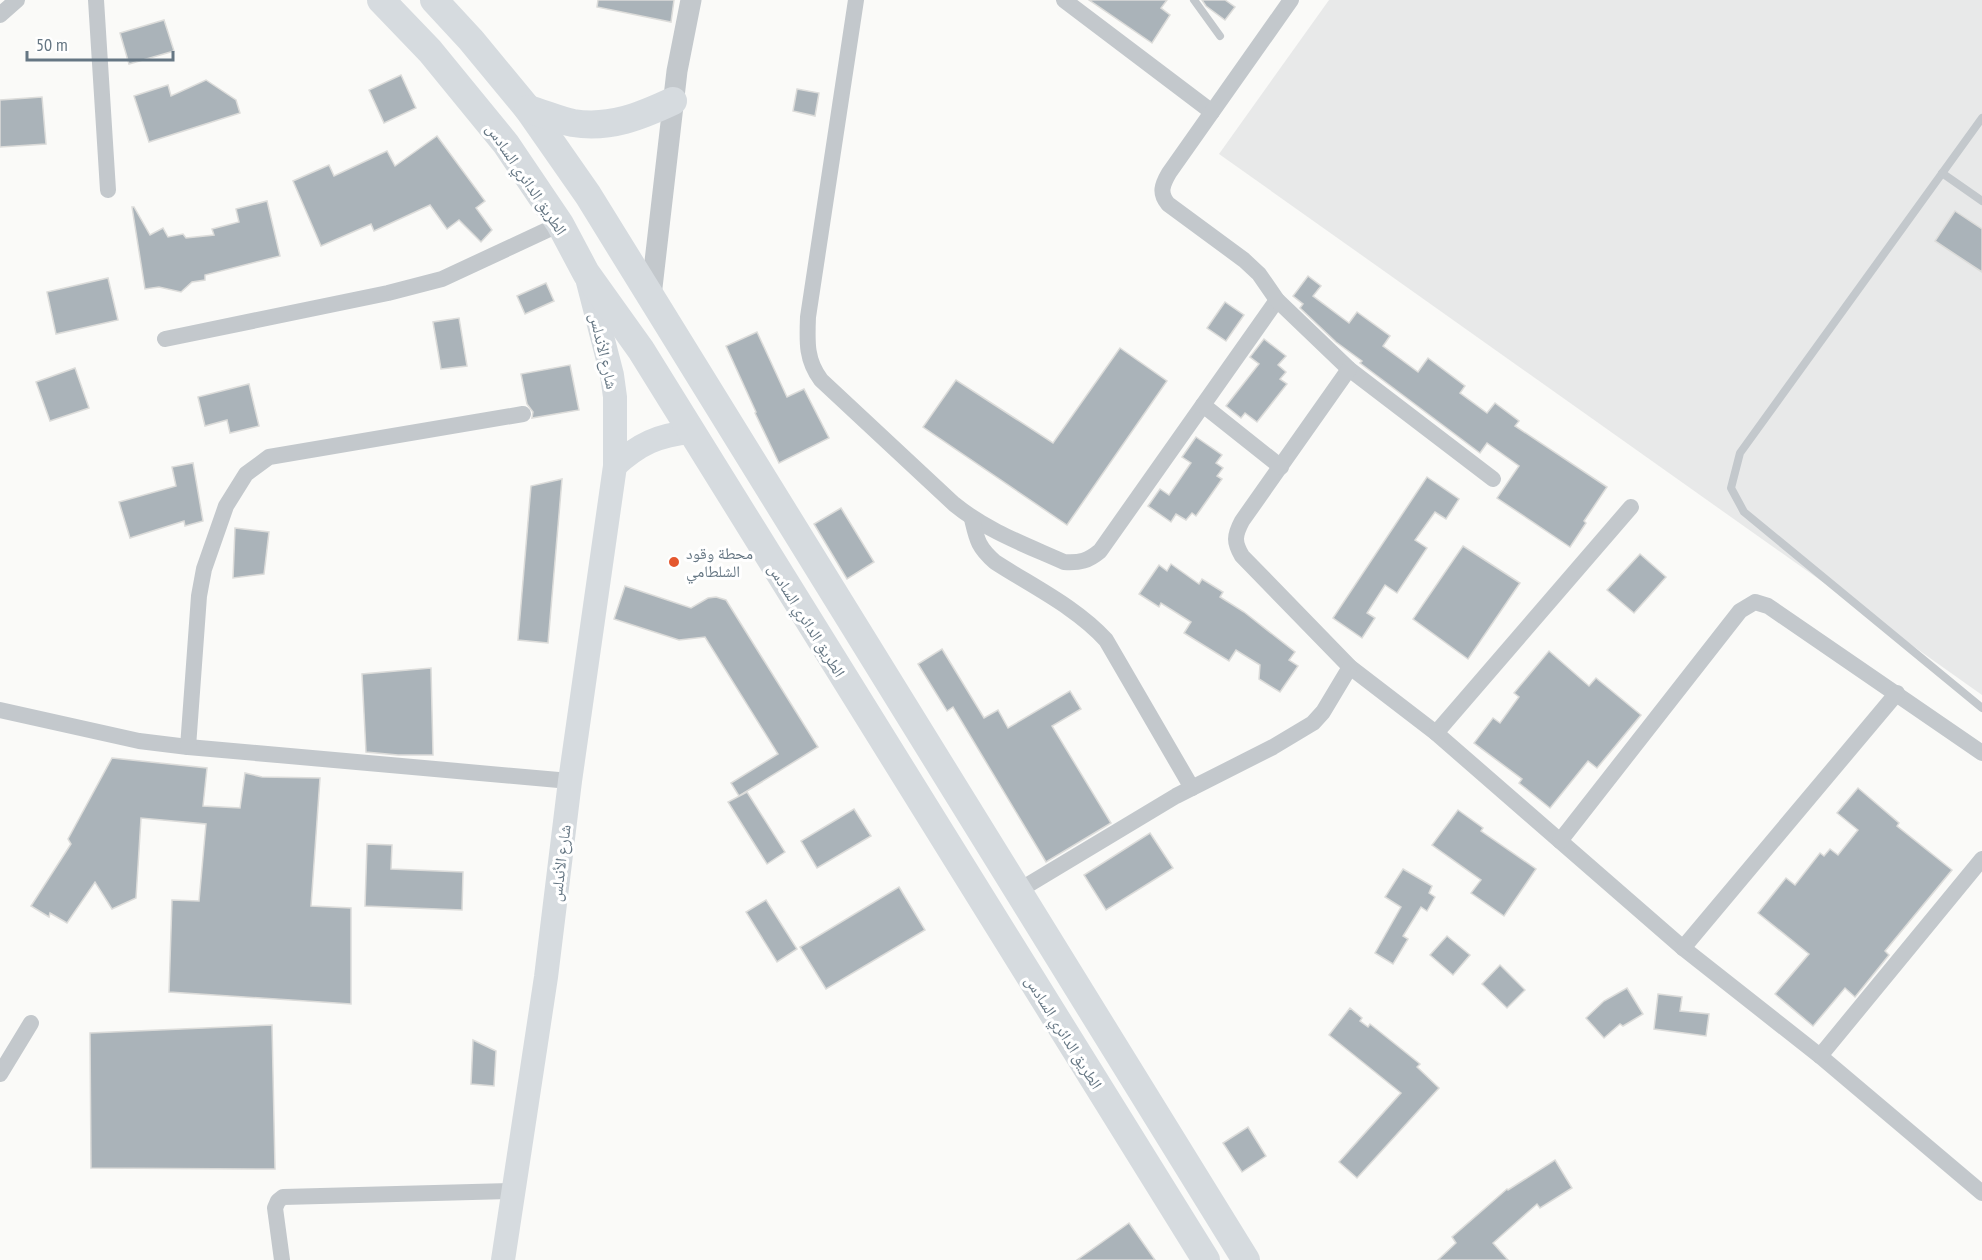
<svg xmlns="http://www.w3.org/2000/svg" width="1982" height="1260" font-family="'PT Sans Narrow','Noto Naskh Arabic',sans-serif">
  <style>
    .built { fill: #e8e9e9 }
    .building { fill: #aab3b9; stroke: #dcdcda; stroke-width: 1.5 }
    .lines { fill: none; stroke-linecap: round; stroke-linejoin: round }
    .service { stroke: #c3c8cc; stroke-width: 8 }
    .minor { stroke: #c3c8cc; stroke-width: 16 }
    .tertiary { stroke: #c3c8cc; stroke-width: 21 }
    .secondary { stroke: #d6dbdf; stroke-width: 24 }
    .trunk { stroke: #d6dbdf; stroke-width: 28 }
    .poi-dot { fill: #e4572e; stroke: #fff; stroke-width: 2 }
    .labels { text-anchor: middle; stroke-width: 6; stroke-linejoin: round; paint-order: stroke }
    .street-label { font-size: 16px; fill: #657683; stroke: #fff }
    .poi-label { font-size: 16px; fill: #657683; stroke: #fff; text-anchor: start }
  </style>
  <rect width="100%" height="100%" fill="#fafaf8"/>
  <!-- built -->
  <path class="built" d="M 1329,0 L 1982,0 L 1982,695 L 1219,154 Z"/>
  <!-- building -->
  <g class="building">
    <path d="M 598,0 L 674,0 L 671,22 L 597,7 Z"/>
    <path d="M 1089,0 L 1167,0 L 1161,8 L 1170,15 L 1152,43 Z"/>
    <path d="M 1202,0 L 1225,0 L 1235,7 L 1225,20 L 1206,6 Z"/>
    <path d="M 164,20 L 174,51 L 129,64 L 120,33 Z"/>
    <path d="M 401,75 L 416,108 L 384,123 L 369,90 Z"/>
    <path d="M 206,80 L 236,100 L 240,113 L 149,142 L 134,96 L 168,85 L 171,96 Z"/>
    <path d="M 797,89 L 819,93 L 815,116 L 793,111 Z"/>
    <path d="M 42,97 L 46,144 L 0,147 L 0,100 Z"/>
    <path d="M 437,136 L 485,201 L 476,208 L 492,230 L 481,242 L 459,220 L 447,229 L 430,205 L 374,231 L 371,224 L 321,246 L 293,181 L 329,165 L 334,176 L 387,151 L 395,166 Z"/>
    <path d="M 267,201 L 280,256 L 205,275 L 205,280 L 192,282 L 181,292 L 159,287 L 145,289 L 132,207 L 134,207 L 150,235 L 163,228 L 168,237 L 183,234 L 186,238 L 214,235 L 212,229 L 239,222 L 236,209 Z"/>
    <path d="M 1955,211 L 1982,229 L 1982,272 L 1935,241 Z"/>
    <path d="M 1308,276 L 1321,286 L 1313,296 L 1349,323 L 1357,312 L 1390,336 L 1383,346 L 1418,372 L 1428,358 L 1465,386 L 1460,393 L 1487,413 L 1495,403 L 1519,421 L 1515,426 L 1607,487 L 1584,521 L 1586,523 L 1570,547 L 1497,498 L 1519,466 L 1487,443 L 1480,453 L 1360,363 L 1362,361 L 1336,342 L 1300,308 L 1303,304 L 1293,296 Z"/>
    <path d="M 108,278 L 118,320 L 56,334 L 47,292 Z"/>
    <path d="M 546,283 L 554,301 L 525,314 L 517,296 Z"/>
    <path d="M 1225,302 L 1244,315 L 1226,341 L 1207,328 Z"/>
    <path d="M 459,318 L 467,366 L 441,369 L 433,322 Z"/>
    <path d="M 757,332 L 787,397 L 804,389 L 829,438 L 779,463 L 755,413 L 756,412 L 726,346 Z"/>
    <path d="M 1264,339 L 1286,356 L 1278,365 L 1286,372 L 1280,379 L 1287,384 L 1257,422 L 1245,413 L 1241,418 L 1226,406 L 1259,364 L 1250,357 Z"/>
    <path d="M 1120,348 L 1167,381 L 1067,525 L 923,427 L 956,380 L 1053,443 Z"/>
    <path d="M 570,365 L 579,410 L 532,418 L 533,412 L 527,404 L 521,374 Z"/>
    <path d="M 75,368 L 89,408 L 50,421 L 36,382 Z"/>
    <path d="M 249,384 L 259,426 L 230,433 L 227,420 L 205,426 L 198,397 Z"/>
    <path d="M 1196,437 L 1222,455 L 1216,463 L 1223,468 L 1217,476 L 1222,479 L 1196,516 L 1192,513 L 1186,520 L 1176,514 L 1171,522 L 1148,506 L 1160,489 L 1169,495 L 1191,463 L 1182,457 Z"/>
    <path d="M 193,463 L 203,521 L 185,526 L 184,521 L 130,538 L 119,502 L 176,486 L 172,467 Z"/>
    <path d="M 1427,477 L 1459,499 L 1446,519 L 1435,512 L 1415,540 L 1427,548 L 1397,593 L 1385,585 L 1367,613 L 1375,618 L 1362,638 L 1333,618 Z"/>
    <path d="M 562,479 L 548,643 L 518,640 L 531,486 Z"/>
    <path d="M 841,508 L 874,562 L 847,579 L 814,524 Z"/>
    <path d="M 235,528 L 269,532 L 264,574 L 233,578 Z"/>
    <path d="M 1463,546 L 1520,583 L 1468,659 L 1413,619 Z"/>
    <path d="M 1640,554 L 1666,577 L 1634,613 L 1607,590 Z"/>
    <path d="M 1171,564 L 1199,584 L 1202,579 L 1223,592 L 1220,597 L 1244,612 L 1295,652 L 1289,660 L 1298,666 L 1280,692 L 1259,679 L 1260,665 L 1236,650 L 1229,661 L 1184,633 L 1191,622 L 1161,603 L 1159,607 L 1139,594 L 1159,565 L 1167,571 Z"/>
    <path d="M 625,586 L 691,608 L 708,598 L 716,597 L 726,600 L 818,747 L 739,796 L 731,783 L 778,754 L 705,637 L 679,640 L 614,619 Z"/>
    <path d="M 942,649 L 984,718 L 998,710 L 1008,728 L 1070,691 L 1081,709 L 1052,726 L 1111,823 L 1046,862 L 953,707 L 947,711 L 918,664 Z"/>
    <path d="M 1549,651 L 1589,686 L 1596,678 L 1641,715 L 1597,768 L 1588,761 L 1550,808 L 1519,783 L 1522,779 L 1474,743 L 1493,718 L 1500,723 L 1519,697 L 1514,693 Z"/>
    <path d="M 431,668 L 433,755 L 398,755 L 366,752 L 362,674 Z"/>
    <path d="M 112,758 L 207,768 L 203,806 L 240,808 L 245,773 L 262,777 L 320,778 L 311,906 L 351,908 L 351,1004 L 169,992 L 172,900 L 199,901 L 206,824 L 141,818 L 136,898 L 112,909 L 95,882 L 67,923 L 50,913 L 49,917 L 31,906 L 71,844 L 68,839 Z"/>
    <path d="M 1858,788 L 1899,823 L 1897,826 L 1952,870 L 1885,951 L 1889,955 L 1855,997 L 1845,988 L 1813,1026 L 1775,994 L 1809,954 L 1758,913 L 1786,878 L 1795,885 L 1820,853 L 1824,856 L 1830,849 L 1838,855 L 1858,830 L 1837,813 Z"/>
    <path d="M 747,792 L 785,852 L 767,864 L 728,802 Z"/>
    <path d="M 854,809 L 871,836 L 817,868 L 801,841 Z"/>
    <path d="M 1458,810 L 1483,828 L 1481,831 L 1536,869 L 1504,916 L 1471,893 L 1481,880 L 1432,845 Z"/>
    <path d="M 1150,833 L 1173,868 L 1106,910 L 1084,875 Z"/>
    <path d="M 367,844 L 392,845 L 391,869 L 463,872 L 462,910 L 365,906 Z"/>
    <path d="M 1403,869 L 1432,886 L 1429,893 L 1435,897 L 1427,911 L 1421,907 L 1403,936 L 1408,939 L 1393,964 L 1375,953 L 1401,907 L 1385,897 Z"/>
    <path d="M 899,887 L 925,930 L 826,989 L 800,947 Z"/>
    <path d="M 766,900 L 797,949 L 777,962 L 746,912 Z"/>
    <path d="M 1447,936 L 1470,955 L 1453,975 L 1430,955 Z"/>
    <path d="M 1500,965 L 1525,990 L 1507,1008 L 1482,984 Z"/>
    <path d="M 1627,988 L 1643,1014 L 1623,1026 L 1620,1024 L 1604,1038 L 1586,1018 L 1604,1001 Z"/>
    <path d="M 1658,994 L 1682,997 L 1680,1011 L 1709,1014 L 1706,1036 L 1654,1029 Z"/>
    <path d="M 1350,1008 L 1362,1018 L 1360,1021 L 1368,1027 L 1370,1024 L 1420,1064 L 1417,1067 L 1439,1088 L 1357,1178 L 1339,1162 L 1401,1093 L 1329,1035 Z"/>
    <path d="M 272,1025 L 275,1169 L 91,1168 L 90,1033 Z"/>
    <path d="M 473,1040 L 496,1051 L 494,1086 L 471,1084 Z"/>
    <path d="M 1248,1127 L 1266,1156 L 1242,1172 L 1223,1143 Z"/>
    <path d="M 1555,1160 L 1572,1188 L 1540,1208 L 1537,1204 L 1493,1243 L 1508,1260 L 1438,1260 L 1456,1243 L 1452,1237 L 1507,1189 L 1508,1190 Z"/>
    <path d="M 1129,1223 L 1155,1260 L 1077,1260 Z"/>
  </g>
  <g class="lines">
    <!-- service -->
    <g class="service">
      <path d="M 1194,0 L 1220,36"/>
      <path d="M 1982,118 L 1740,453 L 1731,488 L 1744,512 L 1982,708"/>
      <path d="M 1942,173 L 1982,201"/>
    </g>
    <!-- minor -->
    <g class="minor">
      <path d="M 96,0 L 108,190"/>
      <path d="M 856,0 L 808,317 C 807,342 806,360 821,380 L 954,504 C 987,531 1026,545 1064,562 C 1080,563 1088,561 1100,551 L 1277,300"/>
      <path d="M 1064,0 L 1212,112"/>
      <path d="M 1291,0 L 1169,173 C 1162,185 1159,193 1168,204 L 1244,260 L 1259,274 L 1277,300 L 1349,369 L 1493,479"/>
      <path d="M 0,15 L 17,0"/>
      <path d="M 165,339 L 388,293 L 442,279 L 560,224"/>
      <path d="M 1349,369 L 1242,521 C 1234,536 1234,542 1242,556 L 1350,667 L 1436,733 L 1683,948 L 1820,1056 L 1982,1193"/>
      <path d="M 1203,405 L 1281,467"/>
      <path d="M 972,519 C 977,540 978,547 995,562 C 1032,586 1076,607 1106,640 L 1192,788"/>
      <path d="M 0,710 L 139,741 L 188,747 L 570,781"/>
      <path d="M 1436,733 L 1631,507"/>
      <path d="M 188,747 L 199,596 L 204,569 L 226,506 L 246,474 L 269,457 L 523,414"/>
      <path d="M 1560,841 L 1740,611 L 1755,602 L 1768,606 L 1982,753"/>
      <path d="M 1018,891 L 1176,796 L 1273,747 L 1313,723 L 1323,712 L 1350,667"/>
      <path d="M 1683,948 L 1897,693"/>
      <path d="M 1820,1056 L 1982,859"/>
      <path d="M 0,1074 L 31,1023"/>
      <path d="M 282,1260 L 275,1208 L 278,1201 L 283,1197 L 514,1191"/>
    </g>
    <!-- tertiary -->
    <path class="tertiary" d="M 651,296 L 677,71 L 691,0"/>
    <!-- secondary -->
    <g class="secondary">
      <path d="M 615,466 C 639,444 658,435 691,432"/>
      <path d="M 503,1260 L 546,977 L 570,781 L 615,466 L 615,397 L 612,375 L 587,278"/>
    </g>
    <!-- trunk -->
    <g class="trunk">
      <path d="M 381,0 L 430,51 L 506,144 L 560,224 L 586,273 L 641,350 L 1206,1260"/>
      <path d="M 434,0 L 471,40 L 528,109 L 588,195 L 1246,1260"/>
      <path d="M 528,109 C 543,113 558,120 573,123 C 610,129 641,116 673,101"/>
    </g>
  </g>
  <!-- markers -->
  <circle class="poi-dot" cx="674" cy="562" r="6"/>
  <g class="labels">
    <!-- street labels -->
    <g class="street-label">
      <text transform="translate(527 179) rotate(56)" y="6">الطريق الدائري السادس</text>
      <text transform="translate(604 351) rotate(77)" y="6">شارع الأندلس</text>
      <text transform="translate(807 620) rotate(58)" y="6">الطريق الدائري السادس</text>
      <text transform="translate(560 863) rotate(-83)" y="6">شارع الأندلس</text>
      <text transform="translate(1064 1032) rotate(58)" y="6">الطريق الدائري السادس</text>
    </g>
    <!-- poi labels -->
    <g class="poi-label">
      <text x="686" y="559">محطة وقود<tspan x="686" dy="18">الشلطامي</tspan></text>
    </g>
  </g>
  <!-- scale -->
  <path d="M27 51v9h146v-9" fill="none" stroke="#657683" stroke-width="3"/>
  <text x="36" y="51" font-size="18" fill="#657683" stroke="#ffffff" stroke-width="4.5" paint-order="stroke">50 m</text>
</svg>
